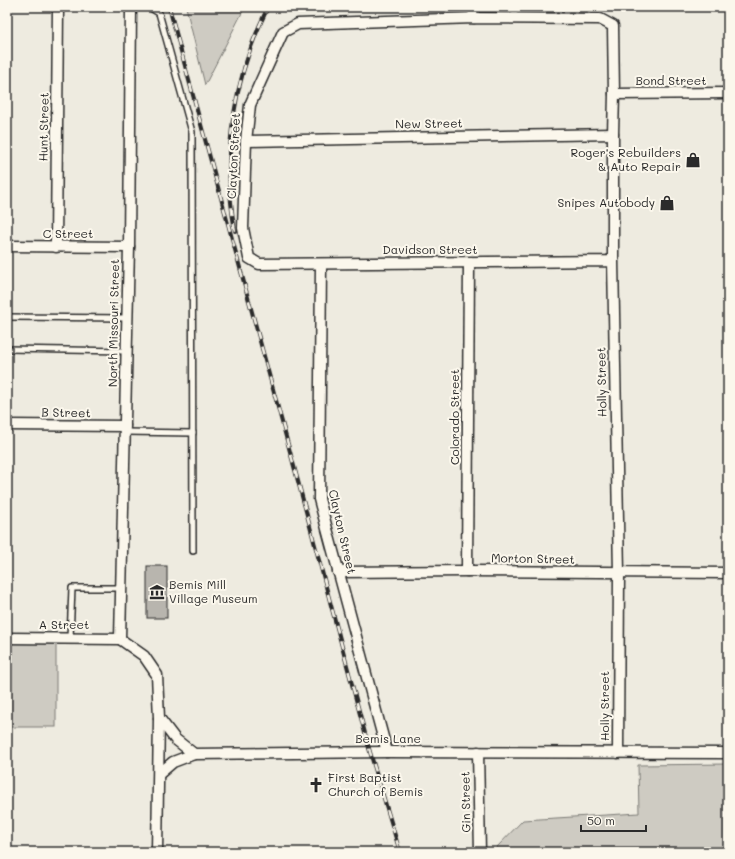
<svg xmlns="http://www.w3.org/2000/svg" width="735" height="859" font-family="Mali,sans-serif">
  <style>
    .green { fill: #cecbc2; stroke: #7c7b76 }
    .building { fill: #b8b5ae; stroke: #2b2b2b }
    .lines { fill: none; stroke-linecap: round; stroke-linejoin: round }
    .lane-casing { stroke: #2b2b2b; stroke-width: 8 }
    .street-casing { stroke: #2b2b2b; stroke-width: 13 }
    .lane { stroke: #fbf7ec; stroke-width: 5 }
    .street { stroke: #fbf7ec; stroke-width: 10 }
    .rail-casing { stroke: #2b2b2b; stroke-width: 4 }
    .rail { stroke: #fbf7ec; stroke-width: 2.5; stroke-dasharray: 8; stroke-linecap: butt }
    .labels { text-anchor: middle; stroke-width: 4; stroke-linejoin: round; paint-order: stroke }
    .street-label { font-size: 12px; fill: #2b2b2b; stroke: #fbf7ec }
    .poi-label { font-size: 12px; fill: #2b2b2b; stroke: #fbf7ec; text-anchor: end }
  </style>
  <rect width="100%" height="100%" fill="#eeebe0"/>
  <filter id="ink" filterUnits="userSpaceOnUse"><feTurbulence type="fractalNoise" baseFrequency=".025" numOctaves="2"/><feDisplacementMap in="SourceGraphic" scale="8" xChannelSelector="R" yChannelSelector="G"/><feConvolveMatrix kernelMatrix="1 2 1 2 8 2 1 2 1" color-interpolation-filters="sRGB"/></filter>
  <g filter="url(#ink)">
    <!-- green -->
    <g class="green">
      <path d="M 186,7 L 245,7 L 205,85 Z"/>
      <rect x="7" y="638" width="49" height="89"/>
      <path d="M 728,764 L 728,852 L 496,852 L 497,847 L 523,820 L 639,813 L 638,765 Z"/>
    </g>
    <!-- building -->
    <rect class="building" x="147" y="566" width="20" height="52"/>
    <g class="lines">
      <!-- lane casing -->
      <g class="lane-casing">
        <g id="lane">
          <path d="M 149,7 L 159,13 L 192,132 L 193,551"/>
          <path d="M 7,317 L 127,318"/>
          <path d="M 7,349 L 126,351"/>
          <path d="M 125,432 L 193,433"/>
          <path d="M 70,638 L 72,588 L 121,588"/>
        </g>
      </g>
      <!-- street casing -->
      <g class="street-casing">
        <g id="street">
          <path d="M 473,7 L 474,18"/>
          <path d="M 614,94 L 728,93"/>
          <path d="M 246,141 L 613,134"/>
          <path d="M 7,246 L 129,247"/>
          <path d="M 56,247 L 58,7"/>
          <path d="M 613,261 L 259,264 L 249,258 L 243,228 L 246,141 L 250,105 L 283,32 L 298,24 L 474,18 L 600,19 L 613,26 L 614,94 L 613,134 L 613,261 L 619,573 L 618,753"/>
          <path d="M 321,264 L 319,499 L 387,752"/>
          <path d="M 7,425 L 125,426"/>
          <path d="M 467,571 L 469,263"/>
          <path d="M 338,572 L 467,571 L 728,573"/>
          <path d="M 7,638 L 120,639"/>
          <path d="M 120,639 L 144,656 L 157,675 L 159,718 L 175,739 L 194,754 L 387,752 L 728,753"/>
          <path d="M 120,639 L 129,247 L 131,7"/>
          <path d="M 478,752 L 480,852"/>
          <path d="M 159,774 L 173,762 L 194,754"/>
          <path d="M 157,852 L 159,718"/>
        </g>
      </g>
      <!-- lane -->
      <use href="#lane" class="lane"/>
      <!-- street -->
      <use href="#street" class="street"/>
      <!-- rail casing -->
      <g class="rail-casing">
        <g id="rail">
          <path d="M 169,7 L 295,470 L 370,752 L 400,852"/>
          <path d="M 235,231 C 221,155 234,76 268,7"/>
        </g>
      </g>
      <!-- rail -->
      <use href="#rail" class="rail"/>
    </g>
  </g>
  <!-- icons -->
  <defs>
    <g id="shop-bare" transform="scale(1.2)"><path d="M-5-2.5h2.3a2.7 3.5 0 0 1 5.4 0H5L5.5 6h-11ZM-1.5-2.5h3a1.5 2.3 0 0 0-3 0Z" fill="#2b2b2b" stroke="#fbf7ec" stroke-width="2.5" paint-order="stroke"/></g>
    <g id="museum-bare" transform="scale(1.2)"><path d="M0-6L6-3V-2H-6V-3ZM-5-1h2V3h-2ZM-1-1h2V3h-2ZM3-1h2V3H3ZM-6 4H6V6H-6Z" fill="#2b2b2b" stroke="#fbf7ec" stroke-width="2.5" paint-order="stroke"/></g>
    <g id="church-bare" transform="scale(1.2)"><path d="M-1.2-6h2.4v3.5h3.3v2.4h-3.3V6h-2.4V-.1h-3.3v-2.4h3.3Z" fill="#2b2b2b" stroke="#fbf7ec" stroke-width="2.5" paint-order="stroke"/></g>
  </defs>
  <g fill-rule="evenodd">
    <use href="#shop-bare" x="693" y="160"/>
    <use href="#shop-bare" x="667" y="203"/>
    <use href="#museum-bare" x="157" y="592"/>
    <use href="#church-bare" x="316" y="785"/>
  </g>
  <g class="labels">
    <!-- street labels -->
    <g class="street-label">
      <text x="671" y="85">Bond Street</text>
      <text transform="translate(429 124) rotate(-1)" y="4">New Street</text>
      <text transform="translate(44 127) rotate(-89)" y="4">Hunt Street</text>
      <text transform="translate(234 156) rotate(-87)" y="4">Clayton Street</text>
      <text x="68" y="238">C Street</text>
      <text x="430" y="254">Davidson Street</text>
      <text transform="translate(114 323) rotate(-89)" y="4">North Missouri Street</text>
      <text transform="translate(602 382) rotate(-91)" y="4">Holly Street</text>
      <text transform="translate(66 413) rotate(1)" y="4">B Street</text>
      <text transform="translate(455 417) rotate(-90)" y="4">Colorado Street</text>
      <text transform="translate(342 532) rotate(77)" y="4">Clayton Street</text>
      <text transform="translate(533 559) rotate(1)" y="4">Morton Street</text>
      <text x="64" y="629">A Street</text>
      <text transform="translate(605 706) rotate(-90)" y="4">Holly Street</text>
      <text x="388" y="743">Bemis Lane</text>
      <text transform="translate(466 802) rotate(-91)" y="4">Gin Street</text>
    </g>
    <!-- poi labels -->
    <g class="poi-label">
      <text x="681" y="157">Roger's Rebuilders<tspan x="681" dy="14">&amp; Auto Repair</tspan></text>
      <text x="655" y="207">Snipes Autobody</text>
      <text x="169" y="589" text-anchor="start">Bemis Mill<tspan x="169" dy="14">Village Museum</tspan></text>
      <text x="328" y="782" text-anchor="start">First Baptist<tspan x="328" dy="14">Church of Bemis</tspan></text>
    </g>
  </g>
  <!-- margin -->
  <rect width="735" height="859" fill="none" stroke="#fbf7ec" stroke-width="24"/>
  <rect x="12" y="12" width="711" height="835" fill="none" stroke="#2b2b2b" stroke-width="1.5" filter="url(#ink)"/>
  <!-- scale -->
  <path d="M581 825v6h65v-6" fill="none" stroke="#2b2b2b" stroke-width="2"/>
  <text x="587" y="825" font-size="12" fill="#2b2b2b" stroke="#fbf7ec" stroke-width="3" paint-order="stroke">50 m</text>
</svg>
